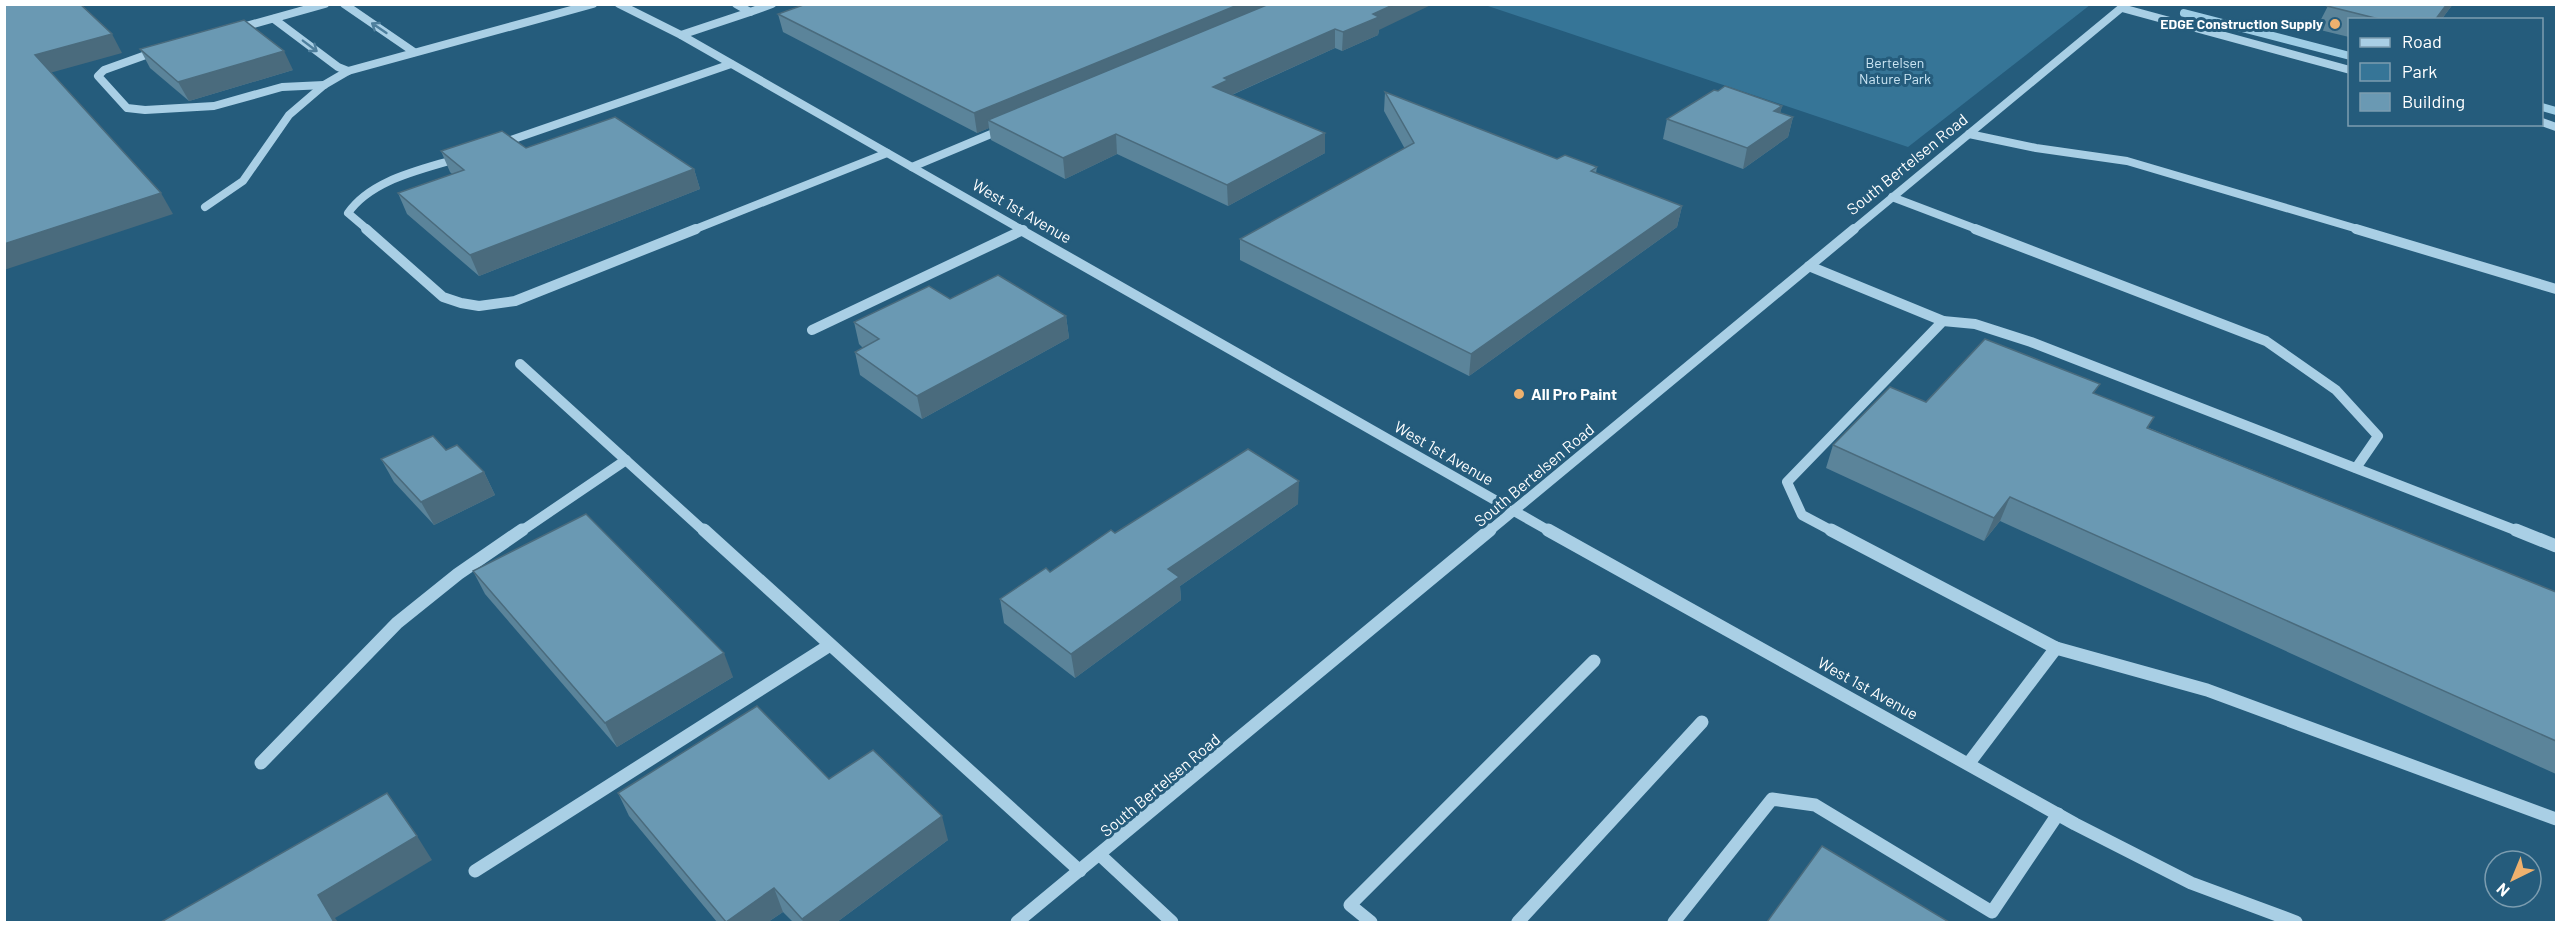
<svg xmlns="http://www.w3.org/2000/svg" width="2561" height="927" font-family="Barlow,sans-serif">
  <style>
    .green { fill: #367597 }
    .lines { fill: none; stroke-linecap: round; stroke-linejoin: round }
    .stream { stroke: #9ecde5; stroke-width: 8 }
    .minor-far2 { stroke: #a9cfe5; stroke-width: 8 }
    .minor-far1 { stroke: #a9cfe5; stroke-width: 10 }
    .minor { stroke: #a9cfe5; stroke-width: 13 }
    .wall { fill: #5b849a }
    .shaded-wall { fill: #4a6b7d }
    .building { fill: #6a99b3; stroke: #4a6b7d; stroke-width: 1.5 }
    .oneway { stroke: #4d7e9c }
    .poi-dot { fill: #eeb16e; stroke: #255c7c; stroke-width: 2 }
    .labels { text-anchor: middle; stroke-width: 6; stroke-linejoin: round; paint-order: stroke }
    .far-poi-label { font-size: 14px; font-weight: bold; fill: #fff; stroke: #255c7c; text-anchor: end }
    .far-park-label { font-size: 14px; fill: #cce6f4; stroke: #255c7c }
    .street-label { font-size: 16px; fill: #fff; stroke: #255c7c }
    .poi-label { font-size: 16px; font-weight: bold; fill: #fff; stroke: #255c7c; text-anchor: start }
  </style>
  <rect width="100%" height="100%" fill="#255c7c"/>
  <!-- green -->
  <path class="green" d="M 1485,5 L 2090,5 L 1908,147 Z"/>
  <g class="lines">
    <!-- stream -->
    <g class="stream">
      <path d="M 2184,13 L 2350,56"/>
      <path d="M 2542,107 L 2556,111"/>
    </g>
    <!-- minor-far2 -->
    <g class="minor-far2">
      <path d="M 344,4 L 414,52"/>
      <path d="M 619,4 L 681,35 L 1022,230"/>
      <path d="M 2122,8 L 2350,70"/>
      <path d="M 750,12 L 772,4"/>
      <path d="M 274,19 L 338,67 L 348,71"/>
      <path d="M 239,28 L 325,4"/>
      <path d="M 681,35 L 750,12 L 736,4"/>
      <path d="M 157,51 L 104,70 L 98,76 L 127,108 L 145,110 L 214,106 L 282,87 L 324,85"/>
      <path d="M 2542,122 L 2556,127"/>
      <path d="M 1969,134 L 2036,148 L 2127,161 L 2361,230"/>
      <path d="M 502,143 L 731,64"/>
      <path d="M 912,167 L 1003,129"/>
      <path d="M 1892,197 L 1979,230"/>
      <path d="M 205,207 L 243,181 L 289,115 L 324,85 L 348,71 L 593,4"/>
      <path d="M 368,230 L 348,213 C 372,179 421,170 459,158"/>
      <path d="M 693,230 L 887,153"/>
      <path d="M 1853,230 L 2126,4"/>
    </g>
    <!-- minor-far1 -->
    <g class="minor-far1">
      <path d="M 366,229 L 443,297 L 461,303 L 479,306 L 515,301 L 696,229"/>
      <path d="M 1019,229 L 1551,532"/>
      <path d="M 1975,229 L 2266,341 L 2336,390 L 2378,436 L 2356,468"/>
      <path d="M 2356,229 L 2556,289"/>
      <path d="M 1809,266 L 1943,321"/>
      <path d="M 812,330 L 1023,230"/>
      <path d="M 520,364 L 705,532"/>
      <path d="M 520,532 L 626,460"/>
      <path d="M 1488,532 L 1854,229"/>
      <path d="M 1834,532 L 1802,515 L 1787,482 L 1943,321 L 1975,324 L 2031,342 L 2520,532"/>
    </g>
    <!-- minor -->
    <g class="minor">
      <path d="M 704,530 L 1080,871"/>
      <path d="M 1548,530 L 2075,824 L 2191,883 L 2296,922"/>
      <path d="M 1831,530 L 2056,648 L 2207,690 L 2556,819"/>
      <path d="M 2516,530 L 2556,546"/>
      <path d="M 261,763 L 397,623 L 458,574 L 522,530"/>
      <path d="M 1969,763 L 2056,648"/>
      <path d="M 1100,855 L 1172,922"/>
      <path d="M 475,871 L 830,645"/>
      <path d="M 1017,922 L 1490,530"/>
      <path d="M 1371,922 L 1350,905 L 1594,661"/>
      <path d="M 1518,922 L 1702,722"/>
      <path d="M 1674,922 L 1772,799 L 1815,805 L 1992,912 L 2058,814"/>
    </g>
  </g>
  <!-- wall -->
  <g class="wall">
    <path d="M 2329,4 L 2453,4 L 2441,20 L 2349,20 L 2349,37 L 2316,29 Z"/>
    <path d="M 778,14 L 1379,30 L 1378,35 L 1342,51 L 1335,48 L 1232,95 L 1325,133 L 1325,153 L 1228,206 L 1117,154 L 1065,179 L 991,140 L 989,128 L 977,133 L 783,32 Z"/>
    <path d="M 140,49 L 293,70 L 189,101 L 150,68 Z"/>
    <path d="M 1385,92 L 1557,159 L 1597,167 L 1596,173 L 1682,206 L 1677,227 L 1469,376 L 1240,260 L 1240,239 L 1405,149 L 1384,111 Z"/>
    <path d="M 1782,106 L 1780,113 L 1793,117 L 1788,137 L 1743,169 L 1663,139 L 1667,119 Z"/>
    <path d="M 526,148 L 694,169 L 700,189 L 479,276 L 407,214 L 398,193 L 452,174 L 450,172 L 441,151 Z"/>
    <path d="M 950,299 L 1066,316 L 1069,338 L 922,419 L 860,375 L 855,352 L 863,348 L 859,344 L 854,322 Z"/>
    <path d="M 2095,394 L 2149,428 L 2556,592 L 2556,774 L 2000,521 L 1984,541 L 1826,468 L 1833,445 L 1926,402 Z"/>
    <path d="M 446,450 L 484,472 L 495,495 L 434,525 L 394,482 L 381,459 Z"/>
    <path d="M 1298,504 L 1180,586 L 1181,600 L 1075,678 L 1004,623 L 1000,599 L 1050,572 L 1115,533 Z"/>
    <path d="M 473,571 L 733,677 L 617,747 L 485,594 Z"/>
    <path d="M 829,779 L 948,840 L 837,922 L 793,922 L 783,912 L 768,922 L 717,922 L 629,816 L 618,793 Z"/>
  </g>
  <!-- shaded-wall -->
  <g class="shaded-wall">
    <path d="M 1240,4 L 1284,4 L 988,120 L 989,128 L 977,133 L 974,113 Z"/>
    <path d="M 1395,4 L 1433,4 L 1379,30 L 1378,35 L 1342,51 L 1343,32 L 1373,14 Z"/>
    <path d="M 2447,4 L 2453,4 L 2441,20 L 2435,20 Z"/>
    <path d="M 1335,29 L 1335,48 L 1229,96 L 1213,87 L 1224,78 Z"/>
    <path d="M 112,34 L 122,53 L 46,74 L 35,55 Z"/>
    <path d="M 284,51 L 293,70 L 189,101 L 178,82 Z"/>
    <path d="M 1782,106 L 1777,126 L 1774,111 Z"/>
    <path d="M 1793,117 L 1788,137 L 1743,169 L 1747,148 Z"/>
    <path d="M 1325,133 L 1325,153 L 1228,206 L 1227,185 Z"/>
    <path d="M 1116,134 L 1117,154 L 1065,179 L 1063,158 Z"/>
    <path d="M 694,169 L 700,189 L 479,276 L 470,255 Z"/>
    <path d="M 161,193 L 173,214 L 4,270 L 4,244 Z"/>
    <path d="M 1682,206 L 1677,227 L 1469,376 L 1471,354 Z"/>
    <path d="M 1066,316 L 1069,338 L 922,419 L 917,396 Z"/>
    <path d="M 484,472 L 495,495 L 434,525 L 421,502 Z"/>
    <path d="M 1299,481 L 1298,504 L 1180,586 L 1181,600 L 1075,678 L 1071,654 L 1168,569 Z"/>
    <path d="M 2010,497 L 2000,521 L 1984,541 L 1994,518 Z"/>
    <path d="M 724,653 L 733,677 L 617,747 L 605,723 Z"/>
    <path d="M 942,816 L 948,840 L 837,922 L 803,922 L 802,919 Z"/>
    <path d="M 417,836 L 432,860 L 335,918 L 338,922 L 334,922 L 318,895 Z"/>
    <path d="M 774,888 L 783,912 L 768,922 L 726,922 Z"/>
  </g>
  <!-- building -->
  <g class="building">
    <path d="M 4,4 L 80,4 L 112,34 L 35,55 L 161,193 L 4,244 Z"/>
    <path d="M 806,4 L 1240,4 L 974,113 L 778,14 Z"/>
    <path d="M 1269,4 L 1395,4 L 1373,14 L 1379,17 L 1343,32 L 1335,29 L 1224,78 L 1228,80 L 1213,87 L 1325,133 L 1227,185 L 1116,134 L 1063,158 L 988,120 Z"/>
    <path d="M 2329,4 L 2447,4 L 2435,20 L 2383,20 L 2327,6 Z"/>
    <path d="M 244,20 L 284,51 L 178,82 L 140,49 Z"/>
    <path d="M 1725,86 L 1782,106 L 1774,111 L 1793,117 L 1747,148 L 1667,119 L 1714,90 L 1718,91 Z"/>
    <path d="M 1385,92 L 1557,159 L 1565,155 L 1597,167 L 1591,171 L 1682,206 L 1471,354 L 1240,239 L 1414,143 Z"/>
    <path d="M 615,117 L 694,169 L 470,255 L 398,193 L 464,170 L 441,151 L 502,131 L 526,148 Z"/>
    <path d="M 998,275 L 1066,316 L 917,396 L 855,352 L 879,339 L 854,322 L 929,286 L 950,299 Z"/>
    <path d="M 1985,339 L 2100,384 L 2093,393 L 2154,417 L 2147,428 L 2556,592 L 2556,741 L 2010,497 L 1994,518 L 1833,445 L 1890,387 L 1926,402 Z"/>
    <path d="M 433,436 L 446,450 L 457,445 L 484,472 L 421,502 L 381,459 Z"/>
    <path d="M 1248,449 L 1299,481 L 1168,569 L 1179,577 L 1071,654 L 1000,599 L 1046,568 L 1050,572 L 1111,530 L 1115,533 Z"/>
    <path d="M 586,514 L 724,653 L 605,723 L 473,571 Z"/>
    <path d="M 757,706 L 829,779 L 873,750 L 942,816 L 802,919 L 774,888 L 726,922 L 618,793 Z"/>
    <path d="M 387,793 L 417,836 L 318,895 L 334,922 L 161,922 Z"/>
    <path d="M 1822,846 L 1949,922 L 1767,922 Z"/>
  </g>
  <!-- one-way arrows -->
  <defs><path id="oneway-shaft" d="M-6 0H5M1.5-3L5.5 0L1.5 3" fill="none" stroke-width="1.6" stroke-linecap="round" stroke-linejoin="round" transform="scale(1.5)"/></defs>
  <g class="oneway">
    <use href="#oneway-shaft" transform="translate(379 28) rotate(-146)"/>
    <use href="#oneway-shaft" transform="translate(310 46) rotate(37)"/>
  </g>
  <!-- markers -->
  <g class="poi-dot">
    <circle cx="2335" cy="24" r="6"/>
    <circle cx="1519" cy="394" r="6"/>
  </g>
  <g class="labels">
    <!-- far-poi labels -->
    <g class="far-poi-label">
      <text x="2323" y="29">EDGE Construction Supply</text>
    </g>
    <!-- far-park labels -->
    <g class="far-park-label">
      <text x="1895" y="68">Bertelsen<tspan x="1895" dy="16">Nature Park</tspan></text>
    </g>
    <!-- street labels -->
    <g class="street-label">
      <text transform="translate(1907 164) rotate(-39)" y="6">South Bertelsen Road</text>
      <text transform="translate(1022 211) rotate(30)" y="6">West 1st Avenue</text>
      <text transform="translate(1444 453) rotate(30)" y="6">West 1st Avenue</text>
      <text transform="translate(1534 475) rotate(-40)" y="6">South Bertelsen Road</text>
      <text transform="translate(1868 688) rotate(29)" y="6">West 1st Avenue</text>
      <text transform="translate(1160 785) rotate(-40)" y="6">South Bertelsen Road</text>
    </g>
    <!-- poi labels -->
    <g class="poi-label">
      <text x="1531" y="400">All Pro Paint</text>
    </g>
  </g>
  <!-- border -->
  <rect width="2561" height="927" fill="none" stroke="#ffffff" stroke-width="12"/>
  <!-- legend -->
  <rect x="2348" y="18" width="195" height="108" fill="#255c7c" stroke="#7c9db0" stroke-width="1.5"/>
  <rect x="2360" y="38" width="30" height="9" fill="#a9cfe5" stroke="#7c9db0" stroke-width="1.5"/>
  <text x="2402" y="48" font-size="18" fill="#ffffff">Road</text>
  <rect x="2360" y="63" width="30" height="18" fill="#367597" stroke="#7c9db0" stroke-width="1.5"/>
  <text x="2402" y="78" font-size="18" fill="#ffffff">Park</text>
  <rect x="2360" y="93" width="30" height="18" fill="#6a99b3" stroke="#7c9db0" stroke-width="1.5"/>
  <text x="2402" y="108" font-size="18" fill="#ffffff">Building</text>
  <!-- north arrow -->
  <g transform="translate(2513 879) rotate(223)"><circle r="28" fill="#255c7c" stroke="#7c9db0" stroke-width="1.5"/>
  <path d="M0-4.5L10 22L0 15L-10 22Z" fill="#eeb16e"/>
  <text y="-9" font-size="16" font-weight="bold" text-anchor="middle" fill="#ffffff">N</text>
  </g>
</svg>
